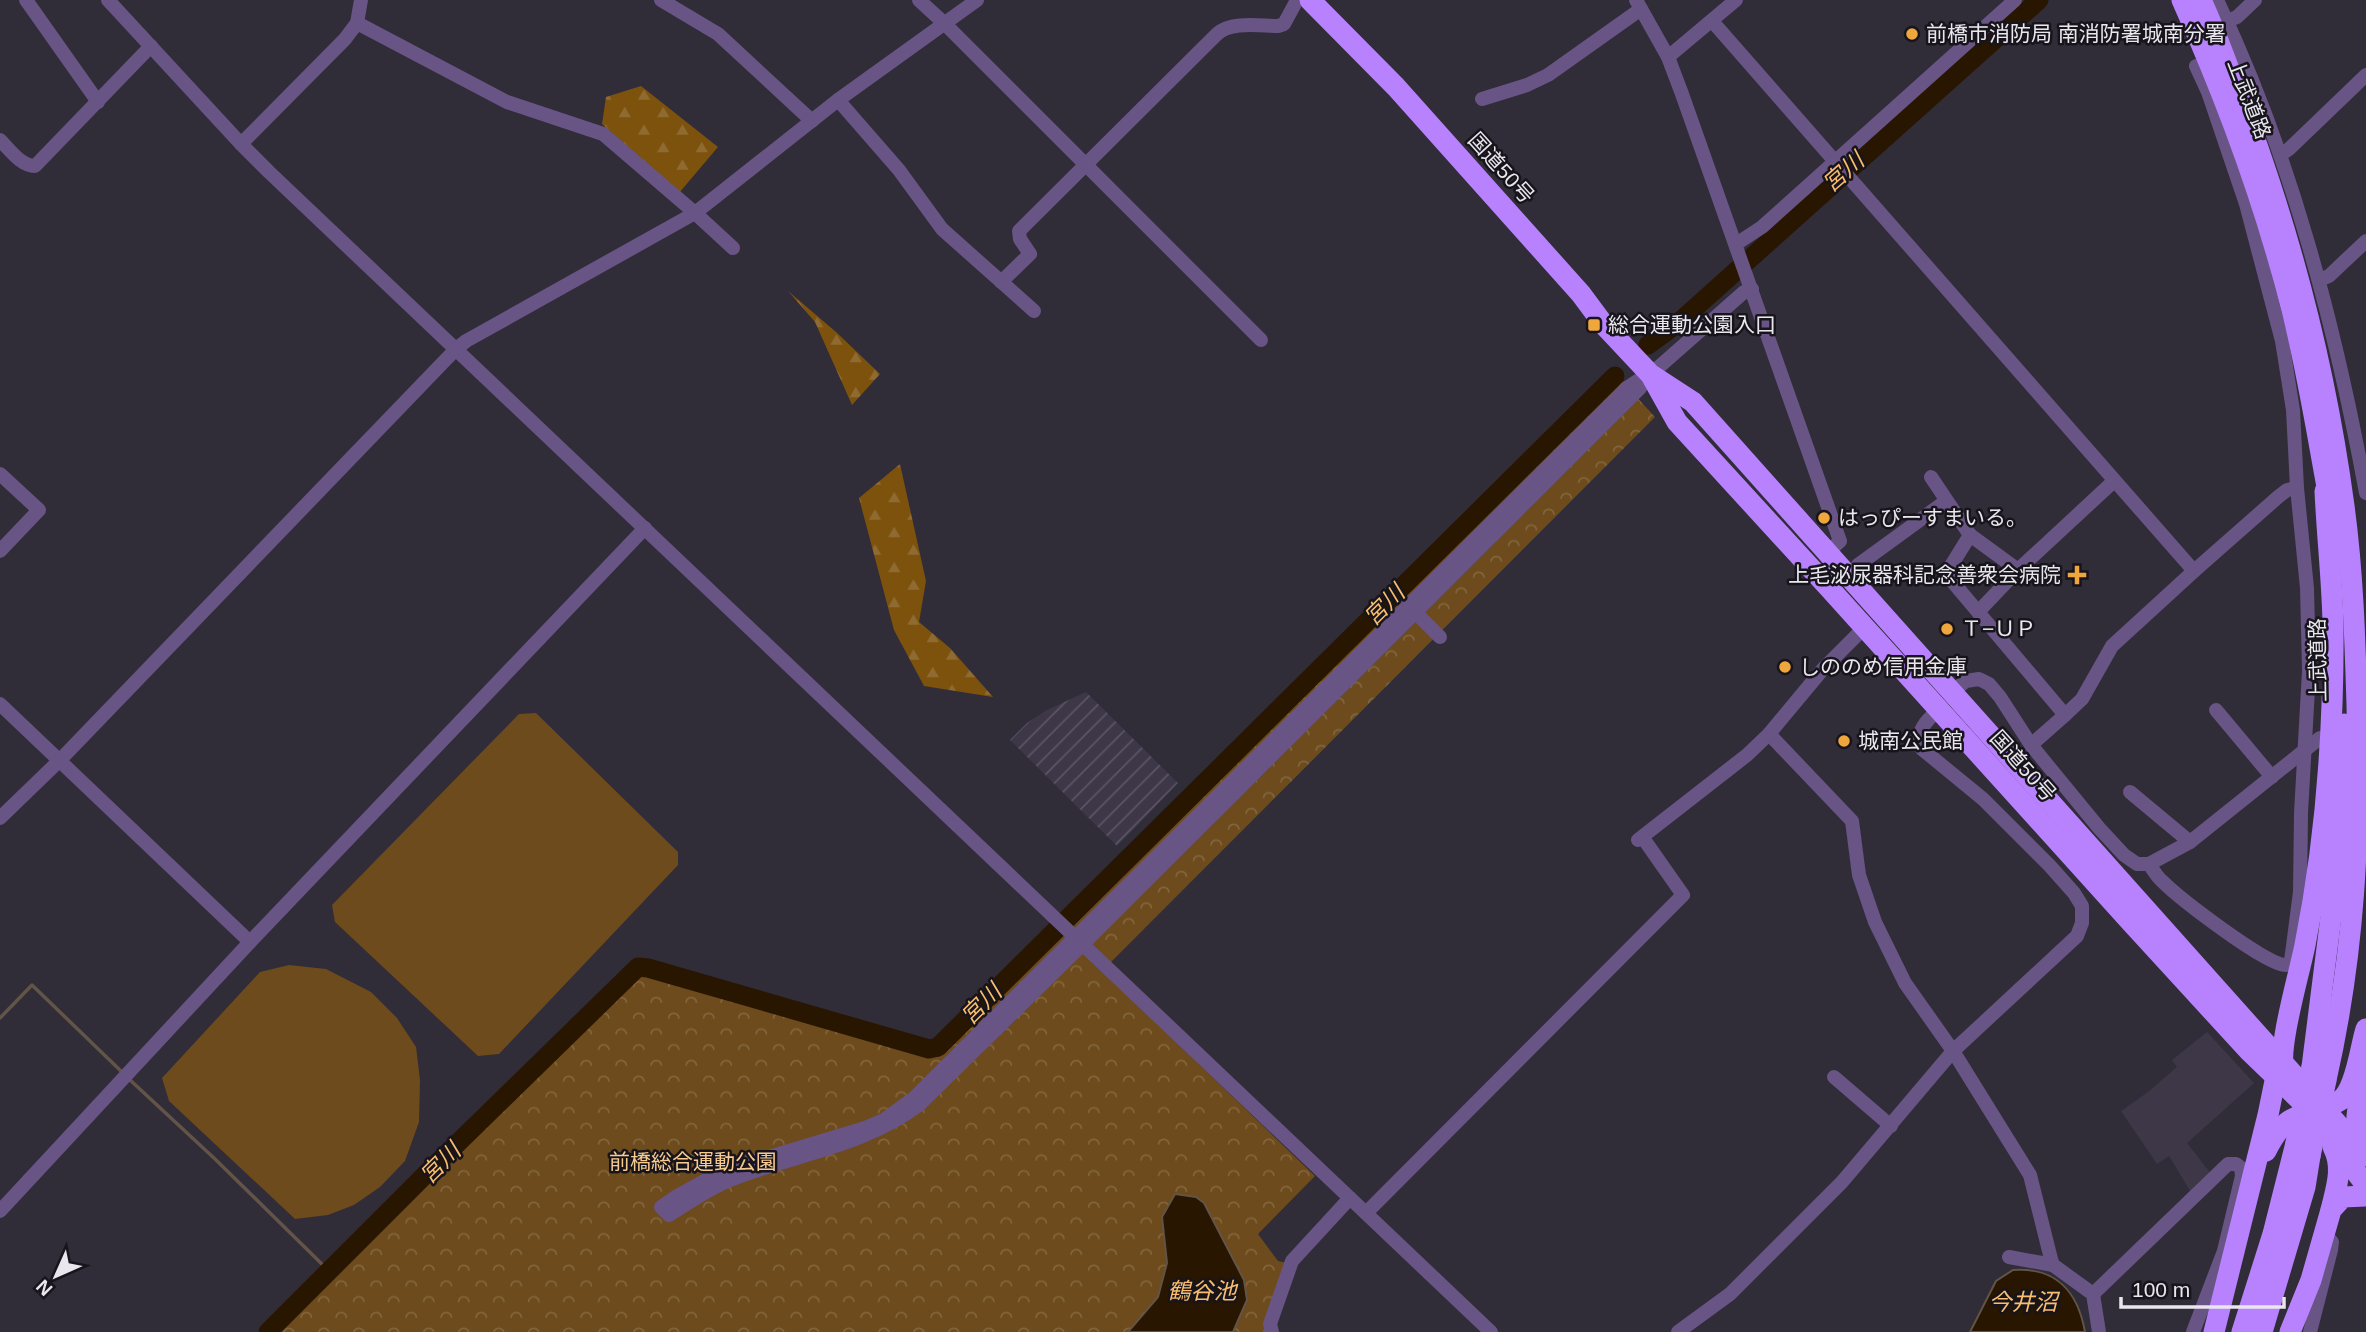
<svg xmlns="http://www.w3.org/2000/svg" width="2366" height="1332" font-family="Helvetica,'Noto Sans JP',sans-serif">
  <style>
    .built { fill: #3e3748 }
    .industrial { fill: url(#industrial-furrows) }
    .forest { fill: url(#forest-firs) }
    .park { fill: url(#park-crowns) }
    .pitch { fill: #6d4b1c }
    .water { fill: #281600; stroke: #625447; stroke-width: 2 }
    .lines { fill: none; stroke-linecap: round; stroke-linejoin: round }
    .stream { stroke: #625447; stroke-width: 3.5 }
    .river { stroke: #281600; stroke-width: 19 }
    .minor { stroke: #685485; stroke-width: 14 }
    .highway { stroke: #b882fe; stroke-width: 21 }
    .highway-bridge { stroke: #b882fe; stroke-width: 21 }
    .poi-dot { fill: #efa73d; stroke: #17151b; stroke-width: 2.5 }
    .labels { text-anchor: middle; stroke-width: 5; stroke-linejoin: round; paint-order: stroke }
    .poi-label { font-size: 21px; fill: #e9e6ee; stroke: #17151b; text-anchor: start }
    .street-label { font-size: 21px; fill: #e9e6ee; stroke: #17151b }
    .park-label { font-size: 21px; fill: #f7ca90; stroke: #17151b }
    .water-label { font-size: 23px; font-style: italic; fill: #f9bd6d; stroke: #17151b }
  </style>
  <defs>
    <pattern id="industrial-furrows" width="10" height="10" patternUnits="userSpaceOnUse" patternTransform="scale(1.75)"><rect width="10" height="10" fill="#3e3748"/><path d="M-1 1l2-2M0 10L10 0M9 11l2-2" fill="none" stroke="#5a5463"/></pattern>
    <pattern id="forest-firs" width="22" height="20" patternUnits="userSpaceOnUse" patternTransform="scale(1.75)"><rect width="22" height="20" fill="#7c520d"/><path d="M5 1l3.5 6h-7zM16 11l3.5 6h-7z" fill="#8f6b31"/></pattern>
    <pattern id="park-crowns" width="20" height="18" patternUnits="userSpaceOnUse" patternTransform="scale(1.75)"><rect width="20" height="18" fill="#6d4b1c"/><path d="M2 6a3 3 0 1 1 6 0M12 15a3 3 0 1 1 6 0" fill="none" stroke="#82653d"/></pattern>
  </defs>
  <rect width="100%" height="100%" fill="#302c38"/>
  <!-- built -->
  <path class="built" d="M 2207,1032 L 2254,1083 L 2187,1143 L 2212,1175 L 2192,1194 L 2169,1156 L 2157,1164 L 2121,1111 L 2148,1092 L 2177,1067 L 2172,1060 Z"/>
  <!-- industrial -->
  <path class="industrial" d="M 1086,692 L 1178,783 L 1117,846 L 1010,740 L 1027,723 L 1047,710 Z"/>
  <!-- forest -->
  <g class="forest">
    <path d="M 641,86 L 718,147 L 679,193 L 602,124 L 606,97 Z"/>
    <path d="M 788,291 L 836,332 L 880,374 L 852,405 L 815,322 Z"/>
    <path d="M 900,464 L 926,581 L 919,622 L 950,648 L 993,697 L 924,686 L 894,630 L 859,498 Z"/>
  </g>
  <!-- park -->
  <path class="park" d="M 1620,379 L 1655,417 L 1102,971 L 1315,1176 L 1258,1234 L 1278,1261 L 1287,1263 L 1269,1332 L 279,1332 L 641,970 L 939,1057 L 1062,932 Z"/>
  <!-- pitch -->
  <g class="pitch">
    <path d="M 536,713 L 678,852 L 678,865 L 499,1054 L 478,1056 L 335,922 L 332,905 L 519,714 Z"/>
    <path d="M 289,965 L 326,969 L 371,992 L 397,1018 L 416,1047 L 420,1080 L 419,1122 L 405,1161 L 380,1187 L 354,1205 L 328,1215 L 295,1219 L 169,1101 L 162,1078 L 260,972 Z"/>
  </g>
  <!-- water -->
  <g class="water">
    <path d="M 1175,1194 L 1196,1197 L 1204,1203 L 1244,1280 L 1247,1300 L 1233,1332 L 1128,1332 L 1158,1297 L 1167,1263 L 1162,1217 Z"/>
    <path d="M 2013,1270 C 2056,1267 2078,1292 2085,1332 L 1970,1332 L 1996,1281 Z"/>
  </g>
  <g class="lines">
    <!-- stream -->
    <g class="stream">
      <path d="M 0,1018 L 32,985 L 123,1073"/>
      <path d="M 129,1079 L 215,1159 L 330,1272"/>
    </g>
    <!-- river -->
    <g class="river">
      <path d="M 1648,345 L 1678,323 L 2039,0"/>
      <path d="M 268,1332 L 425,1175 L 638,967 L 648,968 L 929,1049 L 938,1047 L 1615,376"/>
    </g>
    <!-- minor -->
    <g class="minor">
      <path d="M 26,0 L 98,102"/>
      <path d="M 108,0 L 241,144 L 269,172 L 1491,1332"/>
      <path d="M 661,0 L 718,34 L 812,121"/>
      <path d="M 919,0 L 945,24 L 1261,340"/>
      <path d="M 1636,0 L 1668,57 L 1682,94 L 1840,541 L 1827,553"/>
      <path d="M 2217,0 C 2291,156 2335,324 2366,493"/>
      <path d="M 1712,21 L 2194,571 L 2112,646 L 2082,699 L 2065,715 L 1946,574 L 1970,535 L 2018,570"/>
      <path d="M 2227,21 L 2237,17 L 2255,0"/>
      <path d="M 357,23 L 507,102 L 603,134 L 695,213 L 733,248"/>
      <path d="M 1668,57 L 1736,0"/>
      <path d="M 1482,99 L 1527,85 L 1548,75 L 1641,9"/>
      <path d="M 838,100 L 899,170 L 942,229 L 1034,311"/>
      <path d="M 0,140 C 10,150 21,166 35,166 L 151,46"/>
      <path d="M 241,144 L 345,39 L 357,23 L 361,0"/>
      <path d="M 2280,155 L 2289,149 L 2366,75"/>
      <path d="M 1736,244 L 1762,227 L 2015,0"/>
      <path d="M 2319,280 L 2329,276 L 2366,241"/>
      <path d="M 1001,282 L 1030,254 L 1020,239 L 1019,231 L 1022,228 L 1217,34 C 1231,21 1260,26 1278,26 L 1284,24 L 1297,0"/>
      <path d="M 1650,374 L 1640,388 L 1083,944 L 919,1105 C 862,1148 790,1155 725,1182 C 705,1191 687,1204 669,1215 L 661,1207 L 677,1196 L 722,1171 L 865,1128 L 884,1120 L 914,1098 L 1628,387 L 1660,366 L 1744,292 L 1752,289"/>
      <path d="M 0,474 L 39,510 L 0,551"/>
      <path d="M 1931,477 L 1970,535"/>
      <path d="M 1858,565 L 1946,501"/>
      <path d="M 2194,571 L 2278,497 L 2287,490 L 2297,488"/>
      <path d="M 1409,606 L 1440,637"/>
      <path d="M 1978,612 L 2018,570 L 2114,481"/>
      <path d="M 1953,691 L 1966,681 L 1979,679 L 1989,684 L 2000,697 L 2031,745 L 2099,828 L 2124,855 L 2137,864 L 2149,864 L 2190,842 L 2320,738"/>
      <path d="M 0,704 L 250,942"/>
      <path d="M 2216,710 L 2272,777"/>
      <path d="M 1769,734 L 1852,821 L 1859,875 L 1875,922 L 1905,983 L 1953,1051 L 2030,1175 L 2051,1259 L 2053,1265 L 2093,1294 L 2099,1332"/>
      <path d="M 2031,745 L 2065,715"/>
      <path d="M 2130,792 L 2190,842"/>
      <path d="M 0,818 L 60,760 L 456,349 L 466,341 L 695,213 L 838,100 L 977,0"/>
      <path d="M 1638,840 L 1747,755 L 1769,734 L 1823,669 L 1864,628"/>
      <path d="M 2149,864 C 2153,870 2157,877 2162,881 C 2179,898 2267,966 2286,965 L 2291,961 L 2300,892 L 2301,813 L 2309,671 L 2307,588 L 2297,488 L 2293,410 L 2282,341 L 2246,204 L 2208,92 L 2196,66"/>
      <path d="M 1834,1077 L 1891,1126"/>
      <path d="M 0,1211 L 250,942 L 645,528"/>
      <path d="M 1366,1213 L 1683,895 L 1643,838"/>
      <path d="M 2009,1257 L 2053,1265"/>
      <path d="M 2093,1294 L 2228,1164 L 2236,1164 L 2241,1168 L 2242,1176 L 2224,1251 L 2193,1332"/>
      <path d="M 1272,1332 L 1270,1324 L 1292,1261 L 1350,1198"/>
      <path d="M 1678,1332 L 1730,1294 L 1842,1182 L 1953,1051 L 2077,936 L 2082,923 L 2082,906 L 2074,893 L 2050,866 L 1983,799 L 1922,749 C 1914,732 1927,720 1939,709"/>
      <path d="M 2310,1332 L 2331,1250 L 2332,1242 L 2328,1238 L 2324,1237"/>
    </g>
    <!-- highway -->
    <g class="highway">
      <path d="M 1310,0 L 1396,87 L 1581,294 L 1604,325 L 1650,374 L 1693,402 L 2366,1156"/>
      <path d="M 2182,0 C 2227,100 2265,203 2292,310 C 2308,374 2318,439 2330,503"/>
      <path d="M 2201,0 C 2215,30 2226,62 2238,93 C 2289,227 2325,364 2344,506 C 2353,572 2355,639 2357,705 C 2360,837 2355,952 2326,1080"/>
      <path d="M 1653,379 L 1677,422 L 1830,589 L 2128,919 L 2249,1051 L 2301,1101 L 2366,1185"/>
      <path d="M 2312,1067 L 2335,885 L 2344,724"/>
      <path d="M 2284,1070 C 2277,1049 2300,971 2305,945 C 2326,840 2334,731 2333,623 C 2332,579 2327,535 2325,491"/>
      <path d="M 2311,1104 C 2320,1105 2331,1106 2339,1101 C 2356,1092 2360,1047 2366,1029"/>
      <path d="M 2360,1149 C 2352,1124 2360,1097 2365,1072"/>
      <path d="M 2266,1151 C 2277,1128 2291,1112 2318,1114"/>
      <path d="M 2331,1210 C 2336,1188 2344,1168 2333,1147"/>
      <path d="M 2214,1332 L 2268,1115 L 2276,1076"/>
      <path d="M 2242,1332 L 2273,1234 L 2296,1143"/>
      <path d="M 2262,1332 L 2305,1187 L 2310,1156"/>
      <path d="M 2290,1332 L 2311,1280 L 2331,1210 L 2343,1197 L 2366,1196"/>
    </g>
    <!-- highway-bridge -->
    <g class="highway-bridge">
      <path d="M 2296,1143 L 2312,1067"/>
      <path d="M 2310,1156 L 2326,1080"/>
    </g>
  </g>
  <!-- markers -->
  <g class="poi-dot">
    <circle cx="1912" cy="34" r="7"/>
    <rect x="1587" y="318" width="14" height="14" rx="3.5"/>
    <circle cx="1824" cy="518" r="7"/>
    <path d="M2073.5 564.5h7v7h7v7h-7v7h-7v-7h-7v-7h7z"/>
    <circle cx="1947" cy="629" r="7"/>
    <circle cx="1785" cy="667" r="7"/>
    <circle cx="1844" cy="741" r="7"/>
  </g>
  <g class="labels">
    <!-- poi labels -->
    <g class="poi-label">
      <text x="1926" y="41">前橋市消防局 南消防署城南分署</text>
      <text x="1608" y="332">総合運動公園入口</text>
      <text x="1838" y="525">はっぴーすまいる。</text>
      <text x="2061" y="582" text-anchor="end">上毛泌尿器科記念善衆会病院</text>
      <text x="1961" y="636">Ｔ−ＵＰ</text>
      <text x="1799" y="674">しののめ信用金庫</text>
      <text x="1858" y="748">城南公民館</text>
    </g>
    <!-- street labels -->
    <g class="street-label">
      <text transform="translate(2249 99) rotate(69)" y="7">上武道路</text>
      <text transform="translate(1501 168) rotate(48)" y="7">国道50号</text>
      <text transform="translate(2318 660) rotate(-91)" y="7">上武道路</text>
      <text transform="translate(2023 766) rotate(48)" y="7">国道50号</text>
    </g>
    <!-- park labels -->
    <g class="park-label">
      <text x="693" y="1169">前橋総合運動公園</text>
    </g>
    <!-- water labels -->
    <g class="water-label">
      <text transform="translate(1843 172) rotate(-41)" y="8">宮川</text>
      <text transform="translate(1384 605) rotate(-45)" y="8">宮川</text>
      <text transform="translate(981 1004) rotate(-45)" y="8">宮川</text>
      <text transform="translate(440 1163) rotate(-45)" y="8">宮川</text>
      <text x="1202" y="1299">鶴谷池</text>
      <text x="2023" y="1310">今井沼</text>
    </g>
  </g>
  <!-- north arrow -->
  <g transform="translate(56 1276) rotate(225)" stroke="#17151b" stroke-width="5" paint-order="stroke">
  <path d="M0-5L12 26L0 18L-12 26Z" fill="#e9e6ee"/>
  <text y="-10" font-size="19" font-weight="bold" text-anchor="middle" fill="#e9e6ee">N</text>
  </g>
  <!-- scale -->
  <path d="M2121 1297v10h163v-10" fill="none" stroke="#e9e6ee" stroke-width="3.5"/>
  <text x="2132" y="1297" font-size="21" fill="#e9e6ee" stroke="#17151b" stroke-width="5" paint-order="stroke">100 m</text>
</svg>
